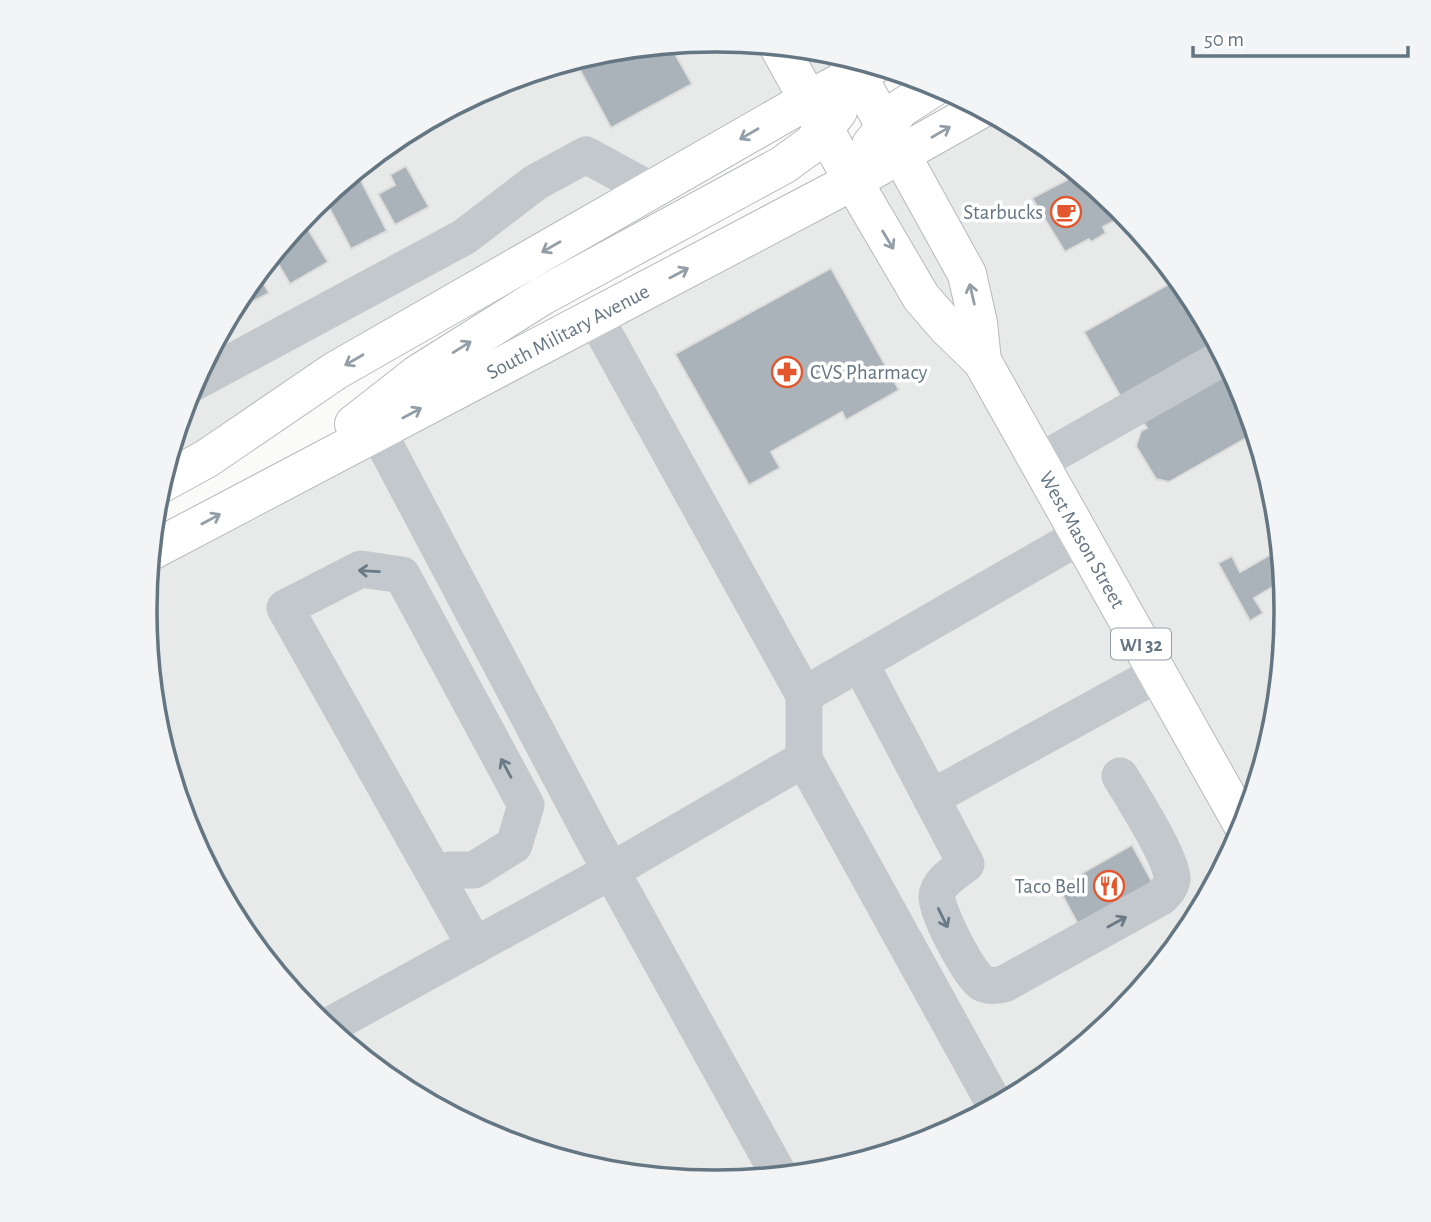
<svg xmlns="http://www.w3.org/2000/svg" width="1431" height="1222" font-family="'Alegreya Sans',sans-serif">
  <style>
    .built { fill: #e8e9e9 }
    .building { fill: #aab3b9; stroke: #dcdcda; stroke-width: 2 }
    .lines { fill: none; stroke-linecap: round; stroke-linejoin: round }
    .major-casing { stroke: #b5babe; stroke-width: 40 }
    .minor { stroke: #c3c8cc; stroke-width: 37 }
    .major { stroke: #fff; stroke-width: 38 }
    .oneway { stroke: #939fa8 }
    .oneway2 { stroke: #6a7a87 }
    .labels { text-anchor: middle; stroke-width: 7; stroke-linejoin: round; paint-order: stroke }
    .shield { fill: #fff; stroke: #939fa8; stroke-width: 2 }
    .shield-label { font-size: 19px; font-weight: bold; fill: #657683 }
    .poi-label { font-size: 21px; fill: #657683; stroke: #fff; text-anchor: end }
    .street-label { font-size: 21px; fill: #657683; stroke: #fff }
    .rim { fill: none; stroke: #657683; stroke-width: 3.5 }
  </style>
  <rect width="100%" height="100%" fill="#fafaf8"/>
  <!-- built -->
  <g class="built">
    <path d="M 716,40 L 827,51 L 874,65 L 160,484 L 188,392 L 241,294 L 312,207 L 399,136 L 497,84 L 605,51 Z"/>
    <path d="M 981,109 L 1033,137 L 1119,208 L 1190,294 L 1243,393 L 1275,500 L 1286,611 L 1275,723 L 1243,830 L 1190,928 L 1119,1015 L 1032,1086 L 934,1138 L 826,1171 L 715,1182 L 604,1171 L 497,1138 L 398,1085 L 312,1014 L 241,928 L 188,829 L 156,722 L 145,611 L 151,551 Z"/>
  </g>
  <!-- building -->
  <g class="building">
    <path d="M 670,45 L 692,84 L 611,128 L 580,70 L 618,50 Z"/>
    <path d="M 524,76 L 525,78 L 434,128 L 429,120 L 497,84 Z"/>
    <path d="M 406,166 L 429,207 L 395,225 L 378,194 L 395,185 L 390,175 Z"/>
    <path d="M 356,171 L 387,231 L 351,249 L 324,198 Z"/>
    <path d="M 1078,174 L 1125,215 L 1103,227 L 1106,233 L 1091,242 L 1089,239 L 1065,252 L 1032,198 Z"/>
    <path d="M 308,229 L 328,262 L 290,284 L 273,255 L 291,232 L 294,237 Z"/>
    <path d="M 831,268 L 899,390 L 846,420 L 842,412 L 771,452 L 780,468 L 749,485 L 675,354 Z"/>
    <path d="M 258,273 L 269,293 L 239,309 L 236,303 L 241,294 Z"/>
    <path d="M 1178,279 L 1190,294 L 1217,345 L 1122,399 L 1084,332 Z"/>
    <path d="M 1231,371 L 1243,393 L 1255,433 L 1169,482 L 1156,479 L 1136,446 L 1141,431 L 1147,428 L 1142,421 Z"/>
    <path d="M 1270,555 L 1283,581 L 1254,598 L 1263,613 L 1250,621 L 1218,563 L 1232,556 L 1240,572 Z"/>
    <path d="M 1283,648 L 1280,670 L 1271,654 Z"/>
    <path d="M 1132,845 L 1156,889 L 1081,930 L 1058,887 Z"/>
  </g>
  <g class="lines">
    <!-- major casing -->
    <g class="major-casing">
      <g id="major">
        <path id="s1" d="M 779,47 L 853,181 L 921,297 L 947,327 L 982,361 L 1244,827"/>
        <path d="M 847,57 L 967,274 L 978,323 L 982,361"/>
        <path d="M 871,145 L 900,109 L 937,85"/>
        <path d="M 354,424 L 418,374 L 542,296 L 783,165 L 812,144 L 838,111"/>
        <path d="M 160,484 L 206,459 L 335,371 L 808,100 L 874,65"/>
        <path id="s2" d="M 151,551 L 853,181 L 981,109"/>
      </g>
    </g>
    <!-- minor -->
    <g class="minor">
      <path d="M 595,317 L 804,695 L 804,759 L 995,1105"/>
      <path d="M 193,383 L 464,237 L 536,182 L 586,155 L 650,190"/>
      <path d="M 378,432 L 594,840 L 779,1175"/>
      <path d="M 1039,462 L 1224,357"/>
      <path d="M 860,663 L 966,864 C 956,872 938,882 937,896 C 935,909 970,977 982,983 C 989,987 997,985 1004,984 L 1161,897 C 1166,892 1171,887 1172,879 C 1174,862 1131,794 1120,776"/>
      <path d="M 804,695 L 1080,536"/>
      <path d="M 931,798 L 1157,674"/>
      <path d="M 449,870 L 474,870 L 514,845 L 526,805 L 402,575 L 361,569 L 285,608 L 475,946"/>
      <path d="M 327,1027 L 611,871 L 804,759"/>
    </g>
    <!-- major -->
    <use href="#major" class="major"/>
  </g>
  <!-- one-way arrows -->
  <defs><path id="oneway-shaft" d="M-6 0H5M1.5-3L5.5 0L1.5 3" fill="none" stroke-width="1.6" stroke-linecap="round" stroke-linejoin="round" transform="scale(1.75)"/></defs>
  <g class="oneway">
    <use href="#oneway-shaft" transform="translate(941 132) rotate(-30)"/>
    <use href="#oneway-shaft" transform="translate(749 134) rotate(150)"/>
    <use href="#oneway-shaft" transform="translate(888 240) rotate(59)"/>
    <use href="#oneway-shaft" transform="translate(551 247) rotate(150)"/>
    <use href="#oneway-shaft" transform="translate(679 273) rotate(-28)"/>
    <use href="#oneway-shaft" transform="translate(972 294) rotate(-103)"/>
    <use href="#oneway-shaft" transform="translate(462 347) rotate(-32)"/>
    <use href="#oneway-shaft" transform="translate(354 360) rotate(150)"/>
    <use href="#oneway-shaft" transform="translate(412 413) rotate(-28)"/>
    <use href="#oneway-shaft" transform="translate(211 519) rotate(-28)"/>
  </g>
  <g class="oneway2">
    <use href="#oneway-shaft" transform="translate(369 571) rotate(-177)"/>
    <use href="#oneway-shaft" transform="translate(506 768) rotate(-118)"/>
    <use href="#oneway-shaft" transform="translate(943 918) rotate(64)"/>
    <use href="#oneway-shaft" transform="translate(1117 922) rotate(-29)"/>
  </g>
  <!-- icons -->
  <defs>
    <g id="cafe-ring" transform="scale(1.575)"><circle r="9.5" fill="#fff" stroke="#e4572e" stroke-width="1.5"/><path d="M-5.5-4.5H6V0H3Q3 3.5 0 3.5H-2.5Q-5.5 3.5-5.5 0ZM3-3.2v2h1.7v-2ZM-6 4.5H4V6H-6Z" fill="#e4572e"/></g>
    <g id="pharmacy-ring" transform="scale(1.575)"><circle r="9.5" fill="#fff" stroke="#e4572e" stroke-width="1.5"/><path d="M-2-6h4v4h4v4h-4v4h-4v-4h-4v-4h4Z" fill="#e4572e"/></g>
    <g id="restaurant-ring" transform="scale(1.575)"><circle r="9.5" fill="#fff" stroke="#e4572e" stroke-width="1.5"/><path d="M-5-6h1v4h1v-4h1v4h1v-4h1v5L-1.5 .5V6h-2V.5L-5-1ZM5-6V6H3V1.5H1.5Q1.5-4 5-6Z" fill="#e4572e"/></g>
  </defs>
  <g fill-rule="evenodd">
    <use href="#cafe-ring" x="1066" y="212"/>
    <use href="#pharmacy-ring" x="787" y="372"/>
    <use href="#restaurant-ring" x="1109" y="886"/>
  </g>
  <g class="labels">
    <!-- shield labels -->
    <rect class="shield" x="1111" y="628.5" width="60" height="31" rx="5"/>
    <g class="shield-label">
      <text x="1141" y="651">WI 32</text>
    </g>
    <!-- poi labels -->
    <g class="poi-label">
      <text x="1043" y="219">Starbucks</text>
      <text x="810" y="379" text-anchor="start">CVS Pharmacy</text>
      <text x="1086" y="893">Taco Bell</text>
    </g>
    <!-- street labels -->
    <g class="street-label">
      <text dy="7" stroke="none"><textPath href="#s2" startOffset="471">South Military Avenue</textPath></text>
      <text dy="7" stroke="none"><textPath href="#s1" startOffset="581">West Mason Street</textPath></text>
    </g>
  </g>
  <!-- crop -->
  <path d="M0 0H1431V1222H0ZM715 52H716A558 558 0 0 1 1274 610V612A558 558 0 0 1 716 1170H715A558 558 0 0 1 157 612V610A558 558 0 0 1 715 52Z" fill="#f3f4f5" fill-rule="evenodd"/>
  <path class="rim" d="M715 52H716A558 558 0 0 1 1274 610V612A558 558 0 0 1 716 1170H715A558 558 0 0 1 157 612V610A558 558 0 0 1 715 52Z"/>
  <!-- scale -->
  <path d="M1193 46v10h215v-10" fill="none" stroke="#657683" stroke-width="3.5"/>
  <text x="1204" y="46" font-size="21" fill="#657683" stroke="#ffffff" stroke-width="5" paint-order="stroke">50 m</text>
</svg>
